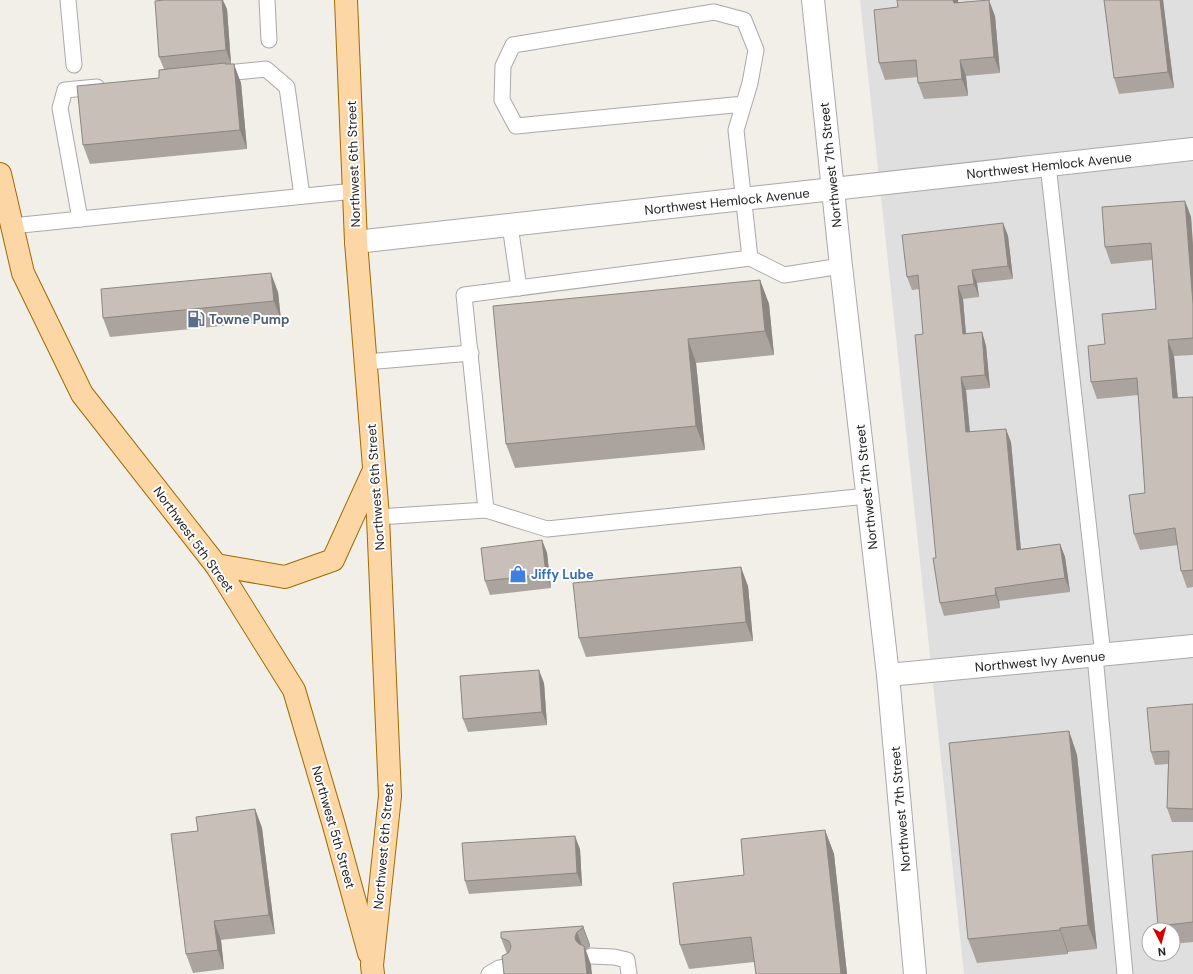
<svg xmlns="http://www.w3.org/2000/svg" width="1193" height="974" font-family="'DM Sans',sans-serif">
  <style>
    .residential { fill: #e0dfdf; fill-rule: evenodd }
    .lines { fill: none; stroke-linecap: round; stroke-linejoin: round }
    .service-casing { stroke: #a9a9a9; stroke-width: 17 }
    .minor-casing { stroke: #a9a9a9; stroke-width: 24 }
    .primary-casing { stroke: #a06b00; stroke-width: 24 }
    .service { stroke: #fff; stroke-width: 15 }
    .minor { stroke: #fff; stroke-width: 22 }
    .primary { stroke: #fcd6a4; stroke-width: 22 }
    .wall { fill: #aba49e }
    .shaded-wall { fill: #8b8681 }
    .building { fill: #c7bfb8; stroke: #8b8681 }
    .labels { text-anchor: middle; stroke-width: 4; stroke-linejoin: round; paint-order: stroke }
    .street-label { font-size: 13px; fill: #222; stroke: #fff }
    .service-label { font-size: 13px; font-weight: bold; fill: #4e5e75; stroke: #fff; text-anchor: start }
    .shop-label { font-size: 13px; font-weight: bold; fill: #366cbe; stroke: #fff; text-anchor: start }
  </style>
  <rect width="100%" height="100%" fill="#f2efe9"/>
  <!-- residential -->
  <path class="residential" d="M 860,0 L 1193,0 L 1193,974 L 964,974 ZM 1149,930 L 1173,930 L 1173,954 L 1149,954 Z"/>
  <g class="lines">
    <!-- service casing -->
    <g class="service-casing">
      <g id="service">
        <path d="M 68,0 L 74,65"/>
        <path d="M 267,0 L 269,40"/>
        <path d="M 217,74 L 266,69 L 287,87 L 302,196"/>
        <path d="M 1048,165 L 1103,655"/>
        <path d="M 80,219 L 60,108 L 65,90 L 97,87"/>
        <path d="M 510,225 L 519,288"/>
        <path d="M 12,226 L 354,191"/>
        <path d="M 750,258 L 784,275 L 841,266"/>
        <path d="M 366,362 L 471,353"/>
        <path d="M 486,510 L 547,529 L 867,496"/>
        <path d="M 378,517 L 486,510 L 464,295 L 750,258 L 736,130 L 750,83 L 756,50 L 744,20 L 714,12 L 513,45 L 503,66 L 502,100 L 516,126 L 744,104"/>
        <path d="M 1095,656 L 1125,974"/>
        <path d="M 591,956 L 614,957 L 627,960 L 629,974"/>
        <path d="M 489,974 L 499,968 L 509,966"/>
      </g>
    </g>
    <!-- minor casing -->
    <g class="minor-casing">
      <g id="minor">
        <path d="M 813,0 L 841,266 L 888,675 L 915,974"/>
        <path d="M 356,242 L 1193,149"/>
        <path d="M 888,675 L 1193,646"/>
      </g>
    </g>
    <!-- primary casing -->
    <g class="primary-casing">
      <g id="primary">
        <path d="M 346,0 L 356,242 L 378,517 L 390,796 L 372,965 L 373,974"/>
        <path d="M 0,174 L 23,273 L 82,394 L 216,565 L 294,690 L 333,822 L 369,953"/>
        <path d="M 216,565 L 285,577 L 333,560 L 374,470"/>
      </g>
    </g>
    <!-- service -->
    <use href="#service" class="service"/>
    <!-- minor -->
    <use href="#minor" class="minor"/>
    <!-- primary -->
    <use href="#primary" class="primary"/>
  </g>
  <!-- wall -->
  <g class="wall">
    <path d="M 897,0 L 958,0 L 958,2 L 995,16 L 1000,73 L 966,76 L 968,96 L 924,99 L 918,83 L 918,77 L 885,80 L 879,63 L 898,7 Z"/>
    <path d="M 1104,0 L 1163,0 L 1174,88 L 1119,94 L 1114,78 Z"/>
    <path d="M 227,9 L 231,64 L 241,83 L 247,149 L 90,164 L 83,145 L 159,78 L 164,69 L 159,57 Z"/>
    <path d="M 1185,201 L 1191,217 L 1193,246 L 1193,355 L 1174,356 L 1178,398 L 1193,397 L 1193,587 L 1187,588 L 1181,571 L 1178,545 L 1140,550 L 1134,534 L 1145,493 L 1138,395 L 1097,399 L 1091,382 L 1105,344 L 1156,309 L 1152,260 L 1111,264 L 1105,247 Z"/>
    <path d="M 1003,223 L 1008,236 L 1013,279 L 977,283 L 979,297 L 963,299 L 966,334 L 982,332 L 986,346 L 990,388 L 966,390 L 970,432 L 1011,442 L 1021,549 L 1060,544 L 1065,557 L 1070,592 L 999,601 L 1000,608 L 944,616 L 940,603 L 936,558 L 923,334 L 920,289 L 912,290 L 907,277 Z"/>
    <path d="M 760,280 L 769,304 L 774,355 L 696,363 L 705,450 L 515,468 L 506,444 Z"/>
    <path d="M 278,292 L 281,320 L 110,337 L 103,318 Z"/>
    <path d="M 542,540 L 547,553 L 551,588 L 490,595 L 485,581 Z"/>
    <path d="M 748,586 L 753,641 L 586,657 L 579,638 Z"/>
    <path d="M 544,683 L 547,725 L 468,732 L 463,719 Z"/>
    <path d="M 1193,704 L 1193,822 L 1172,822 L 1167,808 L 1168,764 L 1155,765 L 1151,752 Z"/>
    <path d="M 1069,731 L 1077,755 L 1097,949 L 1068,952 L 1068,954 L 977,963 L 968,939 Z"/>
    <path d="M 255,809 L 262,828 L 275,934 L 221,940 L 224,969 L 193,973 L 186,954 Z"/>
    <path d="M 825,830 L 834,854 L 847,974 L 756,974 L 754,962 L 689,969 L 680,945 L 744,875 Z"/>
    <path d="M 580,849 L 582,886 L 469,894 L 465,881 Z"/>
    <path d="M 1193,851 L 1193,942 L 1173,944 L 1173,930 L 1159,930 L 1158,926 Z"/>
    <path d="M 583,926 L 590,945 L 590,947 L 586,950 L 591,965 L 507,954 L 501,938 Z"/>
  </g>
  <!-- shaded-wall -->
  <g class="shaded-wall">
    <path d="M 222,0 L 223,0 L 227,9 L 231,64 L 226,50 Z"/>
    <path d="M 953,0 L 958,0 L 960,19 L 954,3 Z"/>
    <path d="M 989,0 L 995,16 L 1000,73 L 994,57 Z"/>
    <path d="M 1160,0 L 1163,0 L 1174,88 L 1168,72 Z"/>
    <path d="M 960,60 L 966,76 L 968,96 L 962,79 Z"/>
    <path d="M 234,64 L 241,83 L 247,149 L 240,130 Z"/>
    <path d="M 1185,201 L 1191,217 L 1193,246 L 1193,304 Z"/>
    <path d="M 1003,223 L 1008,236 L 1013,279 L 1008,266 Z"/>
    <path d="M 972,270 L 977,283 L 979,297 L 974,284 Z"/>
    <path d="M 271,273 L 278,292 L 281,320 L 274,301 Z"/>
    <path d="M 760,280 L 769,304 L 774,355 L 765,331 Z"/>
    <path d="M 958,286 L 963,299 L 967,347 L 963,334 Z"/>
    <path d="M 982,332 L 986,346 L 990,388 L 985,375 Z"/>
    <path d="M 688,339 L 696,363 L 705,450 L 696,426 Z"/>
    <path d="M 1168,340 L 1174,356 L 1179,415 L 1173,398 Z"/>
    <path d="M 961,377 L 966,390 L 971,446 L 966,432 Z"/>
    <path d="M 1006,429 L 1011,442 L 1022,563 L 1017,550 Z"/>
    <path d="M 542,540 L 547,553 L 551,588 L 546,574 Z"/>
    <path d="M 1060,544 L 1065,557 L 1070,592 L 1065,578 Z"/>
    <path d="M 741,567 L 748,586 L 753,641 L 746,622 Z"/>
    <path d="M 995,588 L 999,601 L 1000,608 L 996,595 Z"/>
    <path d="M 539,670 L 544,683 L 547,725 L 542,712 Z"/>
    <path d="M 1069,731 L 1077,755 L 1097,949 L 1088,925 Z"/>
    <path d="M 255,809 L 262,828 L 275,934 L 269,915 Z"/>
    <path d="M 825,830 L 834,854 L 847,974 L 841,974 Z"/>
    <path d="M 575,836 L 580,849 L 582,886 L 577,873 Z"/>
    <path d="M 214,921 L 221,940 L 224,969 L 218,950 Z"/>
    <path d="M 583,926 L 590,945 L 590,947 L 583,928 Z"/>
    <path d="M 1060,928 L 1068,952 L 1068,954 L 1060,930 Z"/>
    <path d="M 577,932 L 584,951 L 576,941 L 575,937 Z"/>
    <path d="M 584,946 L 591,965 L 592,974 L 587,974 Z"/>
  </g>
  <!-- building -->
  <g class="building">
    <path d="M 164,0 L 222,0 L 226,50 L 159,57 L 155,1 Z"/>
    <path d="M 897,0 L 953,0 L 954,3 L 989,0 L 994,57 L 960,60 L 962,79 L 918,83 L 916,60 L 879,63 L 874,10 L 898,7 Z"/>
    <path d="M 1104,0 L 1160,0 L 1168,72 L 1114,78 Z"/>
    <path d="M 225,63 L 225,64 L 234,64 L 240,130 L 83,145 L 77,86 L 159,78 L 159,70 Z"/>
    <path d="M 1185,201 L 1193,304 L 1193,338 L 1168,340 L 1173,398 L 1193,397 L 1193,570 L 1181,571 L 1175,528 L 1134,534 L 1129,495 L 1145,493 L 1137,378 L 1091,382 L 1088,346 L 1105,344 L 1102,314 L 1156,309 L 1151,243 L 1105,247 L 1102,207 Z"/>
    <path d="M 1003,223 L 1008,266 L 972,270 L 974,284 L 958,286 L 963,334 L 982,332 L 985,375 L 961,377 L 966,432 L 1006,429 L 1017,550 L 1060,544 L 1065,578 L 995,588 L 996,595 L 940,603 L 933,558 L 936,558 L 915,335 L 923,334 L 918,275 L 907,277 L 902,235 Z"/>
    <path d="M 271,273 L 274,301 L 103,318 L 101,289 Z"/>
    <path d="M 760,280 L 765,331 L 688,339 L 696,426 L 506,444 L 493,306 Z"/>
    <path d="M 542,540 L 546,574 L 485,581 L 481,548 Z"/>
    <path d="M 741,567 L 746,622 L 579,638 L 573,583 Z"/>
    <path d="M 539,670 L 542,712 L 463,719 L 460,676 Z"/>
    <path d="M 1193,704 L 1193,809 L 1167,808 L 1169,751 L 1151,752 L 1147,708 Z"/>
    <path d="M 1069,731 L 1088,925 L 1060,928 L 1060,930 L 968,939 L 949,743 Z"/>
    <path d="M 255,809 L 269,915 L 214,921 L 218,950 L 186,954 L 171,834 L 198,831 L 196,817 Z"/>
    <path d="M 825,830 L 841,974 L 756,974 L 751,937 L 680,945 L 673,883 L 744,875 L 741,839 Z"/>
    <path d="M 575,836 L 577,873 L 465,881 L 462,843 Z"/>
    <path d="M 1193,851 L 1193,922 L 1158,926 L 1152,855 Z"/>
    <path d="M 583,926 L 583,928 L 577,932 L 575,937 L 576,941 L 579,944 L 584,946 L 587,974 L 504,974 L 502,956 L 508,953 L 510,950 L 511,946 L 509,941 L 501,938 L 501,932 Z"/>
  </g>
  <!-- icons -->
  <defs>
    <g id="fuel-bare" transform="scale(1.38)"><path d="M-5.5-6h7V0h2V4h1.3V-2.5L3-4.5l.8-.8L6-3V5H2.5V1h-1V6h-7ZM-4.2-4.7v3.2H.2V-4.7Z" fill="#5c6f8a" stroke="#fff" stroke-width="2.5" paint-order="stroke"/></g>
    <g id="shop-bare" transform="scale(1.38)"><path d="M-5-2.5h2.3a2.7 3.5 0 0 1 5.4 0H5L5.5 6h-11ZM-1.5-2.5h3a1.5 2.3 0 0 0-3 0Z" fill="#3f7fe0" stroke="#fff" stroke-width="2.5" paint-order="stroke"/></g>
  </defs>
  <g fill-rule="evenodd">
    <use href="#fuel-bare" x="196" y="319"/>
    <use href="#shop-bare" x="518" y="574"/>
  </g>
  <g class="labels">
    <!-- street labels -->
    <g class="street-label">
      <text transform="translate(353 164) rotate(-92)" y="5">Northwest 6th Street</text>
      <text transform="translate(830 165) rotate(-96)" y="5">Northwest 7th Street</text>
      <text transform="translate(1049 165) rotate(-6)" y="5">Northwest Hemlock Avenue</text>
      <text transform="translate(727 201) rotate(-6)" y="5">Northwest Hemlock Avenue</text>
      <text transform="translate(375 487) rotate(-94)" y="5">Northwest 6th Street</text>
      <text transform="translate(866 487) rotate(-96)" y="5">Northwest 7th Street</text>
      <text transform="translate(194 539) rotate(54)" y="5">Northwest 5th Street</text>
      <text transform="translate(1040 661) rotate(-5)" y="5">Northwest Ivy Avenue</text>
      <text transform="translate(900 809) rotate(-95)" y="5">Northwest 7th Street</text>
      <text transform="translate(334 827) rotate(74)" y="5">Northwest 5th Street</text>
      <text transform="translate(383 846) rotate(-85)" y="5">Northwest 6th Street</text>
    </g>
    <!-- service labels -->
    <g class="service-label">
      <text x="209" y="324">Towne Pump</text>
    </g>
    <!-- shop labels -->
    <g class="shop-label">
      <text x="531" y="579">Jiffy Lube</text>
    </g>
  </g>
  <!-- north arrow -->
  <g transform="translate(1161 942) rotate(174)"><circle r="19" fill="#ffffff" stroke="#a7a7a7"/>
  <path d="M0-3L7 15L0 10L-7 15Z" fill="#d40000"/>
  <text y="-6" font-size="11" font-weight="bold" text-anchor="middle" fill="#222222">N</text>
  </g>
</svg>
